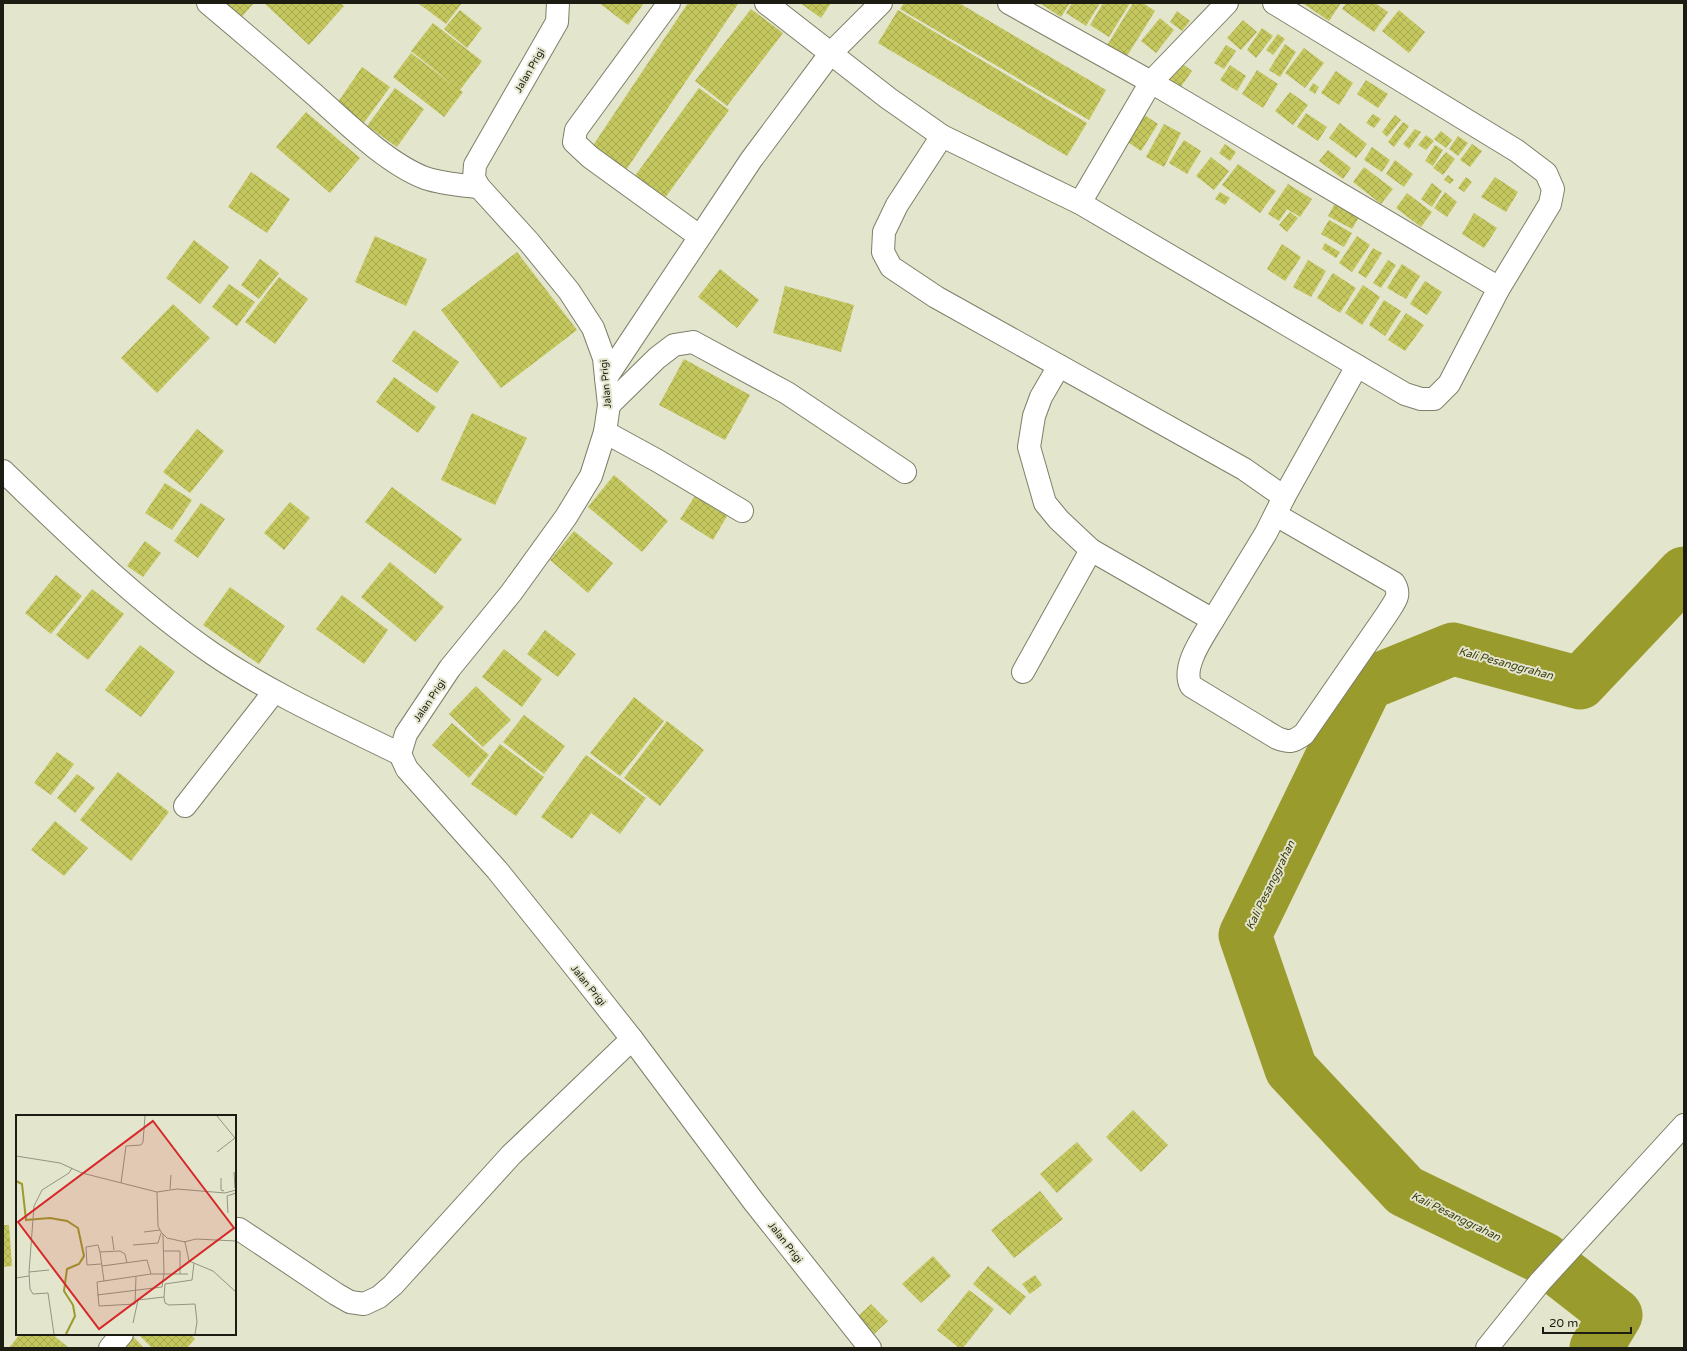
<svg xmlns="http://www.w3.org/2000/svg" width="1687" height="1351" font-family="'Varela Round',sans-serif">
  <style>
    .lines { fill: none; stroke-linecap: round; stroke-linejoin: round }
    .river { stroke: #9a9b2d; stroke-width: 53 }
    .building { fill: url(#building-cross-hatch) }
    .minor-casing { stroke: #7d7f68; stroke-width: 24 }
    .minor { stroke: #fff; stroke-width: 22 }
    .labels { text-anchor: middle; stroke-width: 4; stroke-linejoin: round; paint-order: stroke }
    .street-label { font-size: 10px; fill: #1c1c13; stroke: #e3e5cc }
    .water-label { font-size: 11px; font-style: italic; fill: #3d3e12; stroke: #e3e5cc }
    .inset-river { fill: none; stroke: #9a9b2d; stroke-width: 2 }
    .inset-road { fill: none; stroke: #939582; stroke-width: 1 }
    .view { fill: #d62828; fill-opacity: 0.15; stroke: #d62828; stroke-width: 2 }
    .inset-edge { fill: none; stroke: #1c1c13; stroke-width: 2 }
  </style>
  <defs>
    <pattern id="building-cross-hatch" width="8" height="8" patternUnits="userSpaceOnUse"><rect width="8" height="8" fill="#c4c65e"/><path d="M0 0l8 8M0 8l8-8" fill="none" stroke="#a8aa51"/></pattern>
  </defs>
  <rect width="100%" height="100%" fill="#e3e5cc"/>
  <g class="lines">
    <!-- river -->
    <path class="river" d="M 1596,1348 L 1616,1315 L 1543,1258 L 1405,1191 L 1291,1069 L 1245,935 L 1367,684 L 1453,649 L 1580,683 L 1684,573"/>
  </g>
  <!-- building -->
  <g class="building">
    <path d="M 218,3 L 254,3 L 238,21 Z"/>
    <path d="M 264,3 L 341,3 L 344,6 L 309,45 Z"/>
    <path d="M 418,3 L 462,3 L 446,24 Z"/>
    <path d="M 599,3 L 644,3 L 628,25 Z"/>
    <path d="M 688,3 L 738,4 L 622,176 L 588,153 Z"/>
    <path d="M 800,3 L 831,3 L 821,18 Z"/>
    <path d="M 904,3 L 959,3 L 1106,90 L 1089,120 L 900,9 Z"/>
    <path d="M 1042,3 L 1070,3 L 1061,17 L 1041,4 Z"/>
    <path d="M 1072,3 L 1100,3 L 1086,26 L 1066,13 Z"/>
    <path d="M 1103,3 L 1130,3 L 1109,37 L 1090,25 Z"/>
    <path d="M 1133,3 L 1143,3 L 1155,11 L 1122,64 L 1103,52 Z"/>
    <path d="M 1305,3 L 1341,3 L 1329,21 L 1304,4 Z"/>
    <path d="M 1346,3 L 1375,3 L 1388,12 L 1374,32 L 1342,9 Z"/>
    <path d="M 751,9 L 783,33 L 727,106 L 695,81 Z"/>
    <path d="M 460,10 L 482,28 L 467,48 L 444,29 Z"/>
    <path d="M 898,10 L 1087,123 L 1067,156 L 878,43 Z"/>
    <path d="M 1399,10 L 1425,32 L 1409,53 L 1382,31 Z"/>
    <path d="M 1177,11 L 1190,21 L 1182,31 L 1170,22 Z"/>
    <path d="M 1160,18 L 1174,30 L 1156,53 L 1141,41 Z"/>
    <path d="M 1243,20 L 1257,32 L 1241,50 L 1227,38 Z"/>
    <path d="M 433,23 L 482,61 L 460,90 L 463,92 L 444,117 L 393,77 L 411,53 L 456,87 L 411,51 Z"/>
    <path d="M 1262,28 L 1273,36 L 1256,58 L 1247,50 Z"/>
    <path d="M 1278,34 L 1285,39 L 1273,55 L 1266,50 Z"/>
    <path d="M 1285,44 L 1296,52 L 1280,77 L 1269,70 Z"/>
    <path d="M 1226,45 L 1236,51 L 1224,69 L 1214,63 Z"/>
    <path d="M 1304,48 L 1324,63 L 1305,88 L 1285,73 Z"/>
    <path d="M 1180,62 L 1192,71 L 1180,88 L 1168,80 Z"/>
    <path d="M 1230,65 L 1246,76 L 1237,91 L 1220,80 Z"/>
    <path d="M 362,67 L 390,87 L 363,124 L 336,105 Z"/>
    <path d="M 1257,70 L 1278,84 L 1263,108 L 1242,94 Z"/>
    <path d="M 1336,71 L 1353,83 L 1339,105 L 1321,93 Z"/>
    <path d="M 1366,80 L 1388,94 L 1378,108 L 1357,94 Z"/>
    <path d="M 1313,83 L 1319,87 L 1315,94 L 1309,90 Z"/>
    <path d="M 395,88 L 424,109 L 397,147 L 367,126 Z"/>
    <path d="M 699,88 L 729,110 L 662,202 L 632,180 Z"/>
    <path d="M 1290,92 L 1308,105 L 1293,125 L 1275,111 Z"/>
    <path d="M 306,112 L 360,158 L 330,193 L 276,147 Z"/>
    <path d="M 1306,113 L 1327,127 L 1318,141 L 1297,127 Z"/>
    <path d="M 1143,114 L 1158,124 L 1141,151 L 1126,141 Z"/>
    <path d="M 1373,114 L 1381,119 L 1374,128 L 1366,123 Z"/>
    <path d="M 1395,115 L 1401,120 L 1387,137 L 1382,132 Z"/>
    <path d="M 1403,122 L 1409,126 L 1394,147 L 1388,142 Z"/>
    <path d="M 1340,123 L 1367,144 L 1356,158 L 1329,138 Z"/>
    <path d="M 1164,124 L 1181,133 L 1164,167 L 1146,157 Z"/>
    <path d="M 1415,129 L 1421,132 L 1409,149 L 1403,144 Z"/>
    <path d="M 1441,131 L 1452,140 L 1446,148 L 1434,139 Z"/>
    <path d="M 1426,135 L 1434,141 L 1426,150 L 1418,145 Z"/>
    <path d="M 1458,136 L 1468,143 L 1458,156 L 1449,149 Z"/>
    <path d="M 1184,140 L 1201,151 L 1187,174 L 1169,163 Z"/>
    <path d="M 1225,144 L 1236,152 L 1230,161 L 1219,153 Z"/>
    <path d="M 1472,144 L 1482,151 L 1470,167 L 1460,160 Z"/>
    <path d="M 1435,145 L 1443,150 L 1433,166 L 1425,161 Z"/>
    <path d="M 1372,147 L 1390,160 L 1382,172 L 1364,160 Z"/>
    <path d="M 1328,150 L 1351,168 L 1343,179 L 1319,161 Z"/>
    <path d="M 1446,152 L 1455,159 L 1443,175 L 1433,168 Z"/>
    <path d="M 1211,157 L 1229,171 L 1214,190 L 1196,176 Z"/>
    <path d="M 1395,160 L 1413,174 L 1404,187 L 1386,174 Z"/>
    <path d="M 1238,164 L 1276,191 L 1260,213 L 1222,185 Z"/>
    <path d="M 1364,167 L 1393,189 L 1381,204 L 1353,182 Z"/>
    <path d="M 251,172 L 290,199 L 267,233 L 228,207 Z"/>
    <path d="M 1448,175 L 1454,180 L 1450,184 L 1444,180 Z"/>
    <path d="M 1466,177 L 1472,182 L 1464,192 L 1458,188 Z"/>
    <path d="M 1495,177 L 1518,192 L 1506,212 L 1481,197 Z"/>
    <path d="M 1432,183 L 1442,191 L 1432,207 L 1421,199 Z"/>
    <path d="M 1288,184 L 1312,199 L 1300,217 L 1287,209 L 1279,221 L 1268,214 Z"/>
    <path d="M 1220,192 L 1230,198 L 1225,205 L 1215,199 Z"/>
    <path d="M 1445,192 L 1457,202 L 1447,217 L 1434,208 Z"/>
    <path d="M 1407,193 L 1432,212 L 1421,227 L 1396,208 Z"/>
    <path d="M 1338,198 L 1362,212 L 1352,229 L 1328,216 Z"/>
    <path d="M 1290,212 L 1298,218 L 1287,232 L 1279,225 Z"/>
    <path d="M 1474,213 L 1497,228 L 1484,248 L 1462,234 Z"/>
    <path d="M 1329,220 L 1352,233 L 1344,247 L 1321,234 Z"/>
    <path d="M 375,236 L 427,259 L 406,306 L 355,282 Z"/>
    <path d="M 1357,236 L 1370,245 L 1352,272 L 1339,263 Z"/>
    <path d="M 194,240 L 229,267 L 200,304 L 166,278 Z"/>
    <path d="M 1325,243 L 1340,252 L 1336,258 L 1322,249 Z"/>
    <path d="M 1282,244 L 1301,257 L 1285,281 L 1267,269 Z"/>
    <path d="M 1373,248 L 1382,253 L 1366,278 L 1358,273 Z"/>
    <path d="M 517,252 L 577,330 L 501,388 L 441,310 Z"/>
    <path d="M 260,259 L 279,273 L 259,299 L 241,285 Z"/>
    <path d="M 1308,260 L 1326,271 L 1311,297 L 1293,287 Z"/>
    <path d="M 1388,260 L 1396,265 L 1381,288 L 1373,283 Z"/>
    <path d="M 1402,264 L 1420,276 L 1406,299 L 1387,288 Z"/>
    <path d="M 720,269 L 759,300 L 737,328 L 698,297 Z"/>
    <path d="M 1333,273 L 1356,288 L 1340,313 L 1317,298 Z"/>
    <path d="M 279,277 L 308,299 L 275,344 L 245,322 Z"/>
    <path d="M 1425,281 L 1442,292 L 1427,315 L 1410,304 Z"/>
    <path d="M 229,284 L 255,302 L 237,326 L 212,307 Z"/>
    <path d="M 1363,285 L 1380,297 L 1362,325 L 1345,313 Z"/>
    <path d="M 785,286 L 854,305 L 841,352 L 773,333 Z"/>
    <path d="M 1384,300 L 1401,311 L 1385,336 L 1369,325 Z"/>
    <path d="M 173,304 L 210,338 L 157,393 L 121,358 Z"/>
    <path d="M 1406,313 L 1424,325 L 1405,351 L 1388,340 Z"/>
    <path d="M 414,330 L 459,362 L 437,393 L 392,361 Z"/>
    <path d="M 684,359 L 750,395 L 725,440 L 659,405 Z"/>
    <path d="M 394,377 L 436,407 L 418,433 L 376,402 Z"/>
    <path d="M 472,413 L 527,438 L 495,505 L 441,480 Z"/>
    <path d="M 197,429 L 224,451 L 190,493 L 163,472 Z"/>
    <path d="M 614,475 L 668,521 L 642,552 L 588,507 Z"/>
    <path d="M 165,483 L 192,500 L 172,530 L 145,513 Z"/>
    <path d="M 392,487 L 462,539 L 435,574 L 365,522 Z"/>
    <path d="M 695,496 L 727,516 L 713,540 L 680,519 Z"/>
    <path d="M 290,502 L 310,518 L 284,550 L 264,533 Z"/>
    <path d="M 201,503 L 225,519 L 198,558 L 174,541 Z"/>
    <path d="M 574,531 L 613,563 L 588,593 L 550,560 Z"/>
    <path d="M 145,541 L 161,553 L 143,577 L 127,566 Z"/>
    <path d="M 390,562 L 444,607 L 415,642 L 361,597 Z"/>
    <path d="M 56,575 L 82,596 L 51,634 L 25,613 Z"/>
    <path d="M 230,587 L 285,626 L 259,664 L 203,625 Z"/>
    <path d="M 92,589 L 124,614 L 88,660 L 56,635 Z"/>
    <path d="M 342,595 L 388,630 L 364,664 L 316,629 Z"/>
    <path d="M 545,630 L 576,654 L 558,677 L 527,654 Z"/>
    <path d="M 140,645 L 175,672 L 141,717 L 105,690 Z"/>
    <path d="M 504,649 L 542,679 L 522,707 L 482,677 Z"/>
    <path d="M 476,686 L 511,720 L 483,747 L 449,714 Z"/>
    <path d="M 634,697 L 664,721 L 620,776 L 590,753 Z"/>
    <path d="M 524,715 L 565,746 L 544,774 L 503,742 Z"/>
    <path d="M 667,721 L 704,750 L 660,806 L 624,778 Z"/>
    <path d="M 452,723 L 489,755 L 469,778 L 432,745 Z"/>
    <path d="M 500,744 L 544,777 L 516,816 L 471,784 Z"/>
    <path d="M 57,752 L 74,764 L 51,795 L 34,783 Z"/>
    <path d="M 586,755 L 646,798 L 620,834 L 591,813 L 572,839 L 541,817 Z"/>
    <path d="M 118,772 L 169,812 L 131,861 L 80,820 Z"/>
    <path d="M 77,774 L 95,788 L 75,813 L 57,798 Z"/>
    <path d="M 55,821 L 88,848 L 64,876 L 31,850 Z"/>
    <path d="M 1133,1110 L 1168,1145 L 1141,1172 L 1106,1137 Z"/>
    <path d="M 1077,1142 L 1093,1160 L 1057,1193 L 1040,1174 Z"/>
    <path d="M 1040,1191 L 1063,1219 L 1014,1258 L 991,1230 Z"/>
    <path d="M 3,1225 L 9,1225 L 12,1266 L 3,1267 Z"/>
    <path d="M 933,1256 L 951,1276 L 921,1303 L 902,1284 Z"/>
    <path d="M 988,1266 L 1026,1297 L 1010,1315 L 973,1284 Z"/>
    <path d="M 1035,1275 L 1042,1285 L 1030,1294 L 1022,1284 Z"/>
    <path d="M 969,1290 L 994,1309 L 963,1348 L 959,1348 L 937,1330 Z"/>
    <path d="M 871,1304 L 888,1321 L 871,1337 L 854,1320 Z"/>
    <path d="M 20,1334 L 52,1334 L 69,1348 L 9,1348 Z"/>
    <path d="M 131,1334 L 144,1348 L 114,1348 Z"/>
    <path d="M 138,1334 L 190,1334 L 195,1339 L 187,1348 L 152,1348 Z"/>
  </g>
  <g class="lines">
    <!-- minor casing -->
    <g class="minor-casing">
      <g id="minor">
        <path d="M 208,3 C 245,34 281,65 316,96 C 346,123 388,164 425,178 C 443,184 460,185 479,187"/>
        <path d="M 558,3 L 557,22 L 475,165 L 474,178 L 479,187 L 529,242 L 569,291 L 593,328 L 604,358 L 606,378 L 609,405 L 605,432 L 591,476 L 566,517 L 511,593 L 450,668 L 406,734 L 400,754 L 407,769 L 497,870 L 559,947 L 632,1039 L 754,1202 L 870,1348"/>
        <path d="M 669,3 L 576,130 L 574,142 L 590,157 L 699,236"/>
        <path d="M 766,3 L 888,98 L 942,136 L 1080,203 L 1405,394 L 1421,399 L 1434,399 L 1449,384 L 1499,288 L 1550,204 L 1553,189 L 1546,173 L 1517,151 L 1274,3"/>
        <path d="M 1009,3 L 1151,82 L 1499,288"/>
        <path d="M 942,136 L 897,205 L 884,232 L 883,252 L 891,267 L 936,297 L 1244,469 L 1284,497"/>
        <path d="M 1080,203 L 1151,82 L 1227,3"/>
        <path d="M 1059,366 L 1041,397 L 1034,416 L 1029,447 L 1045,503 L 1059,520 L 1091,550 L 1213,620 L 1266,533 L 1284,497 L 1357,366"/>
        <path d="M 606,378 L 751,160 L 830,54 L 881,3"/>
        <path d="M 609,405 L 657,358 L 674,345 L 693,342 L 787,393 L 905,472"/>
        <path d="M 605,432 L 658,461 L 742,511"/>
        <path d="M 3,471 C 70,535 136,601 213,654 C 272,694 337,723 400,754"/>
        <path d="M 1213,620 C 1203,637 1181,667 1191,686 L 1277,738 C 1290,743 1293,742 1304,734 L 1387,614 C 1394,602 1402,596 1394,583 L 1276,515"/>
        <path d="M 1023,672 L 1091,550"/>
        <path d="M 185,806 L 274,692"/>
        <path d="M 235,1229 L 239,1229 L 336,1294 L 350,1302 L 364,1304 L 379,1297 L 393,1285 L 511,1155 L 632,1039"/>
        <path d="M 110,1348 L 122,1334"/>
        <path d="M 1487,1348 L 1540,1282 L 1684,1125"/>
      </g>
    </g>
    <!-- minor -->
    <use href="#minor" class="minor"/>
  </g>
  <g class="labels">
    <!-- street labels -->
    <g class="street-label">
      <text transform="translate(529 70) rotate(-60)" y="4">Jalan Prigi</text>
      <text transform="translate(605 384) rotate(-95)" y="4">Jalan Prigi</text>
      <text transform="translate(429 700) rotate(-56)" y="4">Jalan Prigi</text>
      <text transform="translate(589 985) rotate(51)" y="4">Jalan Prigi</text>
      <text transform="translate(786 1242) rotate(52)" y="4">Jalan Prigi</text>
    </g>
    <!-- water labels -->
    <g class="water-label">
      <text transform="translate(1506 663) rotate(15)" y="4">Kali Pesanggrahan</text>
      <text transform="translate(1270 885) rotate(-64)" y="4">Kali Pesanggrahan</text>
      <text transform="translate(1456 1216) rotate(26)" y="4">Kali Pesanggrahan</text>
    </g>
  </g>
  <!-- overview -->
  <g transform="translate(16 1115)">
    <rect width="220" height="220" fill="#e3e5cc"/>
    <path class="inset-river" d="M 0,66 L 6,69 L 10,105 L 34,103 L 51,106 L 62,113 L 68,141 L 63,149 L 51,154 L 48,176 L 57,190 L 59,201 L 50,219"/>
    <path class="inset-road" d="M 201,1 L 219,23 L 201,37M 0,41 L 44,48 L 66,58 L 141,77 L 142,111 L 145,117 L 151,123 L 169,127 L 173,146 L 197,156 L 220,177M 218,57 L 219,73M 205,63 L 205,75 L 208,76M 105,68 L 110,31 L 125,30 L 127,27 L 129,1M 154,74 L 155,60M 141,77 L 161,74 L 209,78 L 220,75M 212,98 L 211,81 L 220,78M 128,117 L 144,115M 96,121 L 98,135M 168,127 L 180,124 L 220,126M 117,130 L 142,128 L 145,118M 148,136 L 164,136 L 164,159M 84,137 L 82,130 L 70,132 L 71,150 L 85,149M 86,151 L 131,145 L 135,159M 13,157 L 33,155M 120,162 L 119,189 L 83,191 L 81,167 L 135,159 L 172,159M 0,163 L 13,161M 88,166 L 84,137 L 104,136 L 109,139 L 111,148M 81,180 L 146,172 L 148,159 L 147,119M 148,182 L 149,188 L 153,190 L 179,189 L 181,207 L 179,219M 117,208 L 122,185 L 148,182 L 149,169 L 176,165 L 178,148M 38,219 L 32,178 L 17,179 L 14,174 L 13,157 L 18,91 L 26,75 L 53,58 L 56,53"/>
    <path class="view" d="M 137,6 L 218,113 L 83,214 L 2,107 Z"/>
    <rect width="220" height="220" class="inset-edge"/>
  </g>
  <!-- border -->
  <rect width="1687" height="1351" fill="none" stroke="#1c1c13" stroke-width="8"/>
  <!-- scale -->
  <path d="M1543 1327v6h88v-6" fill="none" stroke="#1c1c13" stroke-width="2"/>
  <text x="1549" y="1327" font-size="12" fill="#1c1c13" stroke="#e3e5cc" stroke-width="3" paint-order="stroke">20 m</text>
</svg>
